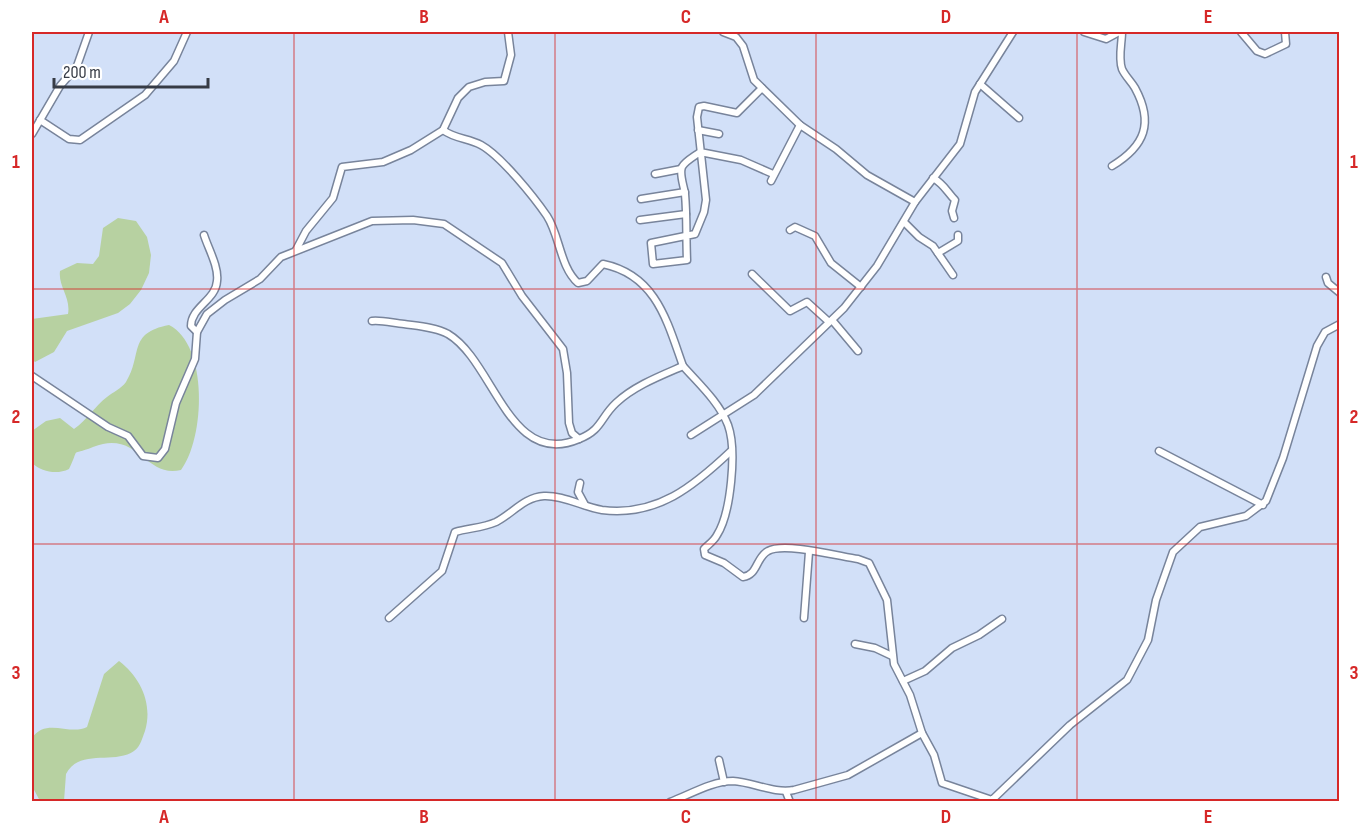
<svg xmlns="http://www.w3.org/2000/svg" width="1371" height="833" font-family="'Sofia Sans Condensed',sans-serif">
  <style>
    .green { fill: #b7d1a1 }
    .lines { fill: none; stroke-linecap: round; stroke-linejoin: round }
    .street-casing { stroke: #78849b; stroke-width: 9 }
    .street { stroke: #fff; stroke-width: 6 }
    .grid { fill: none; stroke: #d62828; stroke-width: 1.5; stroke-opacity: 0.55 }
    .neatline { fill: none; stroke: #d62828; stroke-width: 2 }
    .grid-label { font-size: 20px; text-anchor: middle; font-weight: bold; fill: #d62828 }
  </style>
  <rect width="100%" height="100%" fill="#d2e0f8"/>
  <!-- green -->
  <g class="green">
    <path d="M 118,218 L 136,221 L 147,237 L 151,255 L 149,273 L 141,290 L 130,304 L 118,313 L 67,331 L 54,352 L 35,362 L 32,359 L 32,319 L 68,314 C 71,297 58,287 60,271 L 77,263 L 93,264 L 99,256 L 103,228 Z"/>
    <path d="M 169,325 C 209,345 205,439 181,470 C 145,479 139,429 93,447 C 68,457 81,445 69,469 C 57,475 42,472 32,463 L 32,431 L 46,421 L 60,418 L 74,429 C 87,420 95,406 107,397 C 113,392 121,389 126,382 C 143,355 127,333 169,325 Z"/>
    <path d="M 119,661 C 141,678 153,704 145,731 C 142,738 141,746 134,751 C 114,765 79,748 66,774 L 64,801 L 40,801 L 32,786 L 32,738 C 46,717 70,736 87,727 L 104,674 Z"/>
  </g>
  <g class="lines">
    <!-- street casing -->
    <g class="street-casing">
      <g id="street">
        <path d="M 1084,32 L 1106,39 L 1119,32"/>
        <path d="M 1241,32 L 1257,51 L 1265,54 L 1286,44 L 1285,32"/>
        <path d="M 980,84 L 1019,118"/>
        <path d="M 762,88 L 737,113 L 704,106 L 699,107 L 697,117 L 706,200 L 704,212 L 695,234 L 651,243 L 653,264 L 687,260 C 686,238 687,216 685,194 C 684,186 679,174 682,167 C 685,161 695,156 700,152 L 741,160 L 773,174"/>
        <path d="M 40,120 L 69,139 L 80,140 L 145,95 L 174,61 L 187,32"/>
        <path d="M 443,130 C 455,139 468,138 481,145 C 501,156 534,197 547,216 C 560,236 560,267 578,283 L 587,281 L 603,264 C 656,275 667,321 683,366"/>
        <path d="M 698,130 L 719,134"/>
        <path d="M 32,134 L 60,86 L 77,66 L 89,32"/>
        <path d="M 1112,166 C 1145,146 1154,123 1135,88 C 1131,81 1125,76 1122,69 C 1118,58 1122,43 1122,32"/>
        <path d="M 655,174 L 681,169"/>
        <path d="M 933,178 C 944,184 947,192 955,200 L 952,211 L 954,218"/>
        <path d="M 771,181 L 800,125"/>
        <path d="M 641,199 L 685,192"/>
        <path d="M 915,202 L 960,144 L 975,92 L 1013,32"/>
        <path d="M 640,220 L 686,214"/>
        <path d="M 904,222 L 919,237 L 933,246 L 953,275"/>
        <path d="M 790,230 L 795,227 L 815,236 L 831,263 L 861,287"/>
        <path d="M 296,250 L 306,231 L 333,198 L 342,167 L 383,162 L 411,150 L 443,130 L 458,98 L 469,87 L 485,82 L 504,81 L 511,55 L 508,32"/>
        <path d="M 938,253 L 958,241 L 958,235"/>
        <path d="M 752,274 L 790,311 L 807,302 L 829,322"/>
        <path d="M 1326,277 L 1328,283 L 1340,293"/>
        <path d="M 832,320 L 858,351"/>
        <path d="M 372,321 C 382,320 393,323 404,324 C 418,326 435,327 448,334 C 494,361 509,469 579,439"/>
        <path d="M 197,332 L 191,326 C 191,307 216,300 217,281 C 219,267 208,248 204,235"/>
        <path d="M 32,376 L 108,427 L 128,436 L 143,456 L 158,458 L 165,449 L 176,403 L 195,359 L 197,332 L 207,314 L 225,300 L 260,279 L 281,257 L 372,221 L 413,220 L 444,224 L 502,263 L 522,296 L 563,349 L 567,373 L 569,423 L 572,433 L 579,439 C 602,430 600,418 616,403 C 634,386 660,376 683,366 C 699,384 719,402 728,425 C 737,450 731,513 717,535 C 714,541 709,544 704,549 L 705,555 L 724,563 L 743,577 C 758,575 756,557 768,551 C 784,542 838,556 858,559 L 869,563 L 887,600 L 894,664 L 910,695 L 922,733 L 934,755 L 942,783 L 992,800 L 1070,725 L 1127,680 L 1148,640 L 1156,600 L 1173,552 L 1200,527 L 1246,516 L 1266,501 L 1283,458 L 1317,346 L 1325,332 L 1340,324"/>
        <path d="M 691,435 L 754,395 L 844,308 L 877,266 L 915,202 L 867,175 L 836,149 L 800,125 L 754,80 L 743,46 L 736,37 L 723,32"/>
        <path d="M 1159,451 L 1263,505"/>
        <path d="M 580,483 L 578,492 L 585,505"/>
        <path d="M 389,618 L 442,571 L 455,532 C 468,528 483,528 496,522 C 512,514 524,497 544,496 C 563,495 583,507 602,510 C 657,517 694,486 731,451"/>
        <path d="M 804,618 L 809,552"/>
        <path d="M 855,644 L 875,648 L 892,656"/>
        <path d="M 903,681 L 925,671 L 952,648 L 979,635 L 1002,619"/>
        <path d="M 719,760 L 724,782"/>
        <path d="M 786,792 L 790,802"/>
        <path d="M 670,802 C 689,795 712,781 733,781 C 753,782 774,794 794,790 L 848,775 L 922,733"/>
      </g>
    </g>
    <!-- street -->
    <use href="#street" class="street"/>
  </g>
  <!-- grid -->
  <path class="grid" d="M 294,32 L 294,802M 555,32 L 555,802M 816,32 L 816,802M 1077,32 L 1077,802M 32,289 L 1340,289M 32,544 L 1340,544"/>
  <!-- border -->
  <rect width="1371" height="833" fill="none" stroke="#ffffff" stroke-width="66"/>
  <!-- scale -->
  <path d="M54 78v9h154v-9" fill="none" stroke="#363b45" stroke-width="3"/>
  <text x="63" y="78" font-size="18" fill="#363b45" stroke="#ffffff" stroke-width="4.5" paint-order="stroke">200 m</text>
  <rect x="33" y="33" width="1305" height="767" class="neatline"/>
  <g class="grid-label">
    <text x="164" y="23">A</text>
    <text x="424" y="23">B</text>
    <text x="686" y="23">C</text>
    <text x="946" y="23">D</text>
    <text x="1208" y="23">E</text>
    <text x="16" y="168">1</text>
    <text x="1354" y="168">1</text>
    <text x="16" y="423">2</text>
    <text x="1354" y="423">2</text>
    <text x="16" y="679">3</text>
    <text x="1354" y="679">3</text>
    <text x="164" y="823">A</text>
    <text x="424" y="823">B</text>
    <text x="686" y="823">C</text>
    <text x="946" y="823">D</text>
    <text x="1208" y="823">E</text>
  </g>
</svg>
